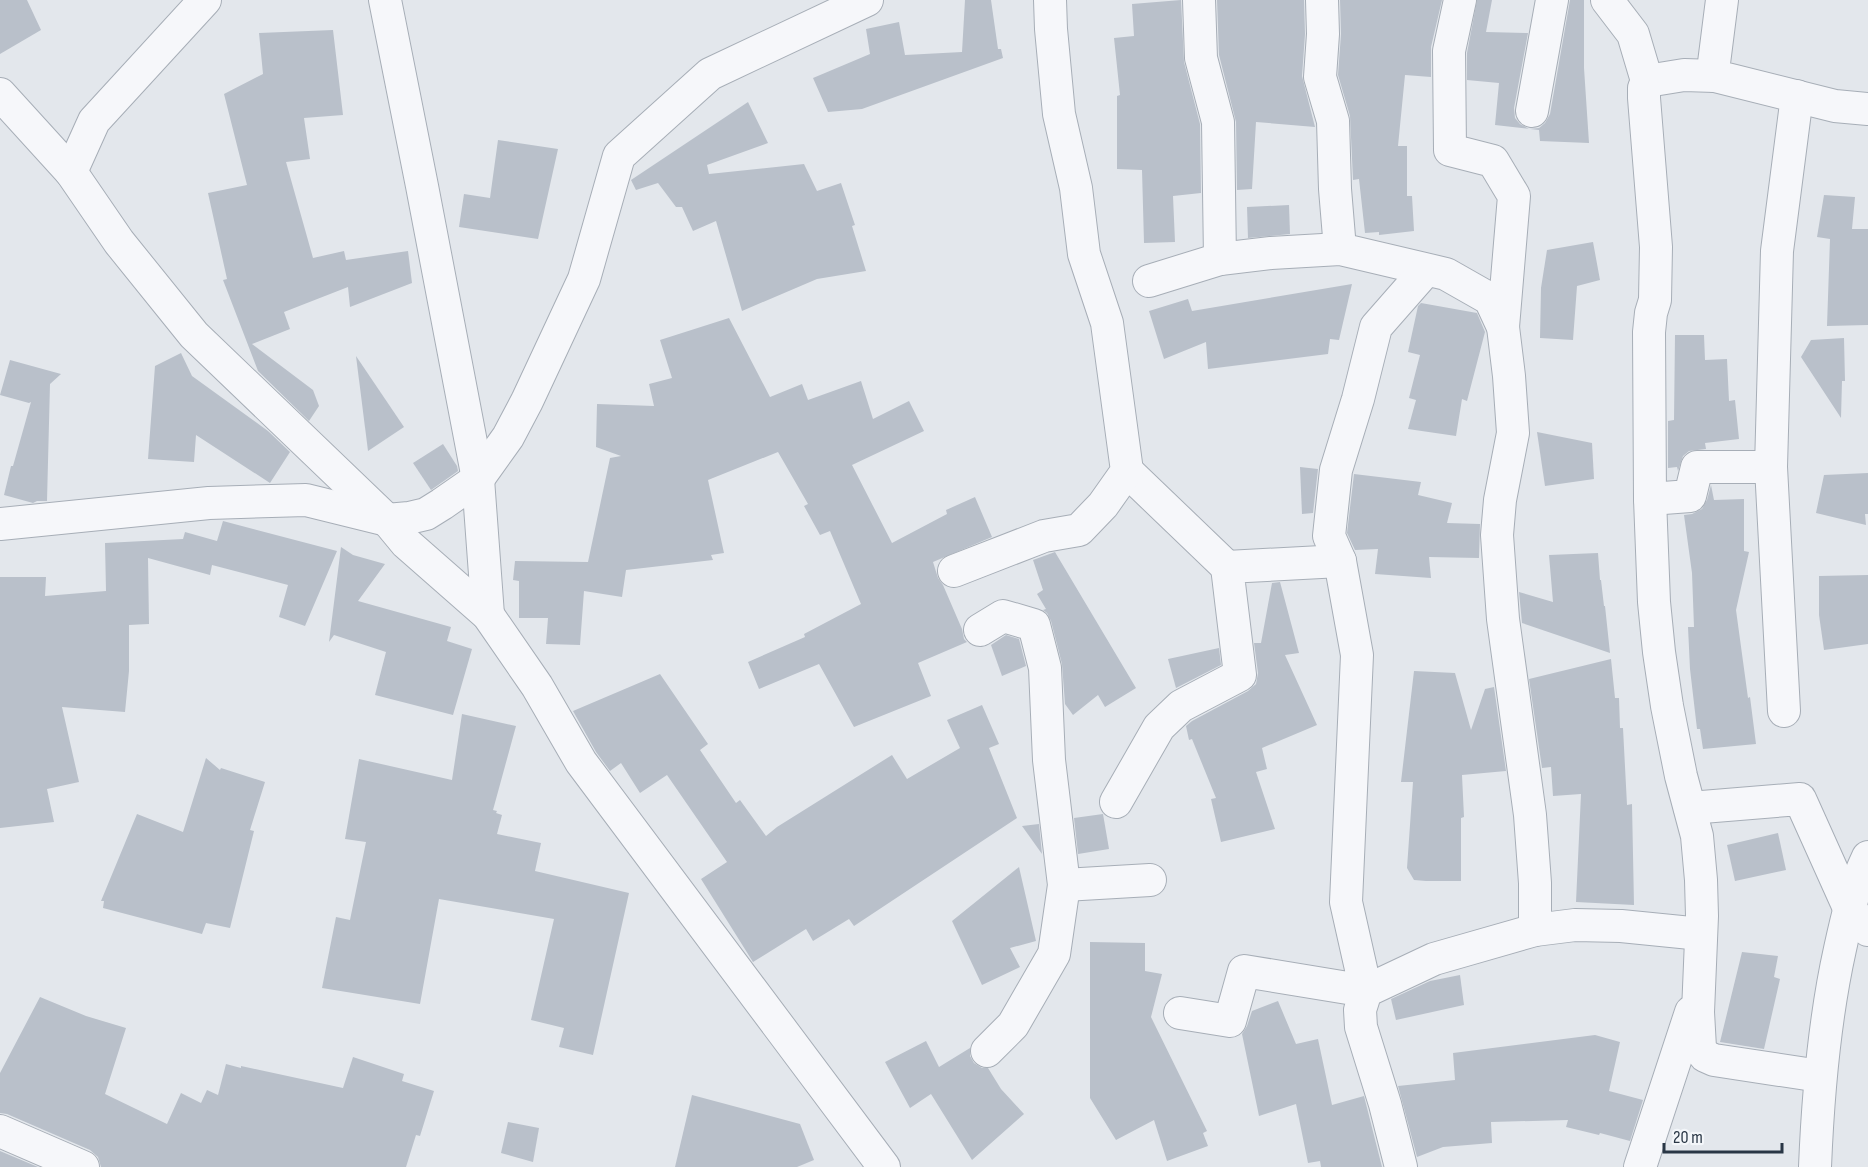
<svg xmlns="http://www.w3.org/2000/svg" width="1868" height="1167" font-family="'Sofia Sans Condensed',sans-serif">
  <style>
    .building { fill: #b9c0ca }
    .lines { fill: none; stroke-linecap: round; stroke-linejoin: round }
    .street-casing { stroke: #a7aeb7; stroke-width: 34 }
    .street { stroke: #f6f7fa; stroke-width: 32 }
  </style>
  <rect width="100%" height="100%" fill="#e3e7ec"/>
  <!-- building -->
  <g class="building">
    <path d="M 0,0 L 27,0 L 41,30 L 0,54 Z"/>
    <path d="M 965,0 L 991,0 L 998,49 L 1001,49 L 1003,58 L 862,109 L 828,112 L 813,78 L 870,54 L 866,29 L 899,22 L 905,55 L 962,52 Z"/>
    <path d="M 1181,0 L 1184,62 L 1200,124 L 1201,193 L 1173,196 L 1175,242 L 1144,243 L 1142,170 L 1117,169 L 1117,96 L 1120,95 L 1114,38 L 1134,36 L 1132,4 Z"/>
    <path d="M 1217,0 L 1304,0 L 1305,34 L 1302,76 L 1315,127 L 1256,122 L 1252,189 L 1237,190 L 1236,122 L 1219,55 Z"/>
    <path d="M 1340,0 L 1442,0 L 1431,47 L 1431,77 L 1405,75 L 1398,146 L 1407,146 L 1407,196 L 1412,196 L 1414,231 L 1379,235 L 1379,232 L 1365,233 L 1359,179 L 1353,180 L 1350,116 L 1338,75 L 1341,34 Z"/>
    <path d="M 1477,0 L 1492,0 L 1486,32 L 1528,33 L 1514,108 L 1515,118 L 1520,124 L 1529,129 L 1539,128 L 1545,123 L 1550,114 L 1570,0 L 1584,0 L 1584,68 L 1589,143 L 1540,141 L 1539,130 L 1495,125 L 1499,83 L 1467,80 L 1467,53 Z"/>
    <path d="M 333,30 L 343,115 L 304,118 L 310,159 L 286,162 L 313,258 L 344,251 L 346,260 L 408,251 L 412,283 L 350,307 L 348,287 L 284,312 L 290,329 L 252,344 L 313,390 L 319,406 L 309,421 L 258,371 L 223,280 L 227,279 L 208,193 L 247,185 L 224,94 L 263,74 L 259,33 Z"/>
    <path d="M 748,102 L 768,143 L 707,165 L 709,174 L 804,164 L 817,191 L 841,183 L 855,225 L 852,226 L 866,271 L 817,279 L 742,311 L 716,221 L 693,231 L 682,207 L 676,207 L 658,183 L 636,190 L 631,180 Z"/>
    <path d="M 498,140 L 558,149 L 538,239 L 459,227 L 464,194 L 490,198 Z"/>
    <path d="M 1824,195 L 1855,197 L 1852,229 L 1868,229 L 1868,325 L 1827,326 L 1830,239 L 1817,237 Z"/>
    <path d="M 1289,205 L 1290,234 L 1248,238 L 1247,207 Z"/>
    <path d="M 1593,242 L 1600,280 L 1577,286 L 1573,340 L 1540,338 L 1541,288 L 1547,250 Z"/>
    <path d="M 1352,284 L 1339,340 L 1330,339 L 1328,354 L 1208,369 L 1206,342 L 1164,359 L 1149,311 L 1188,299 L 1192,311 Z"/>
    <path d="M 1421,303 L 1477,313 L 1485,332 L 1467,401 L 1462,399 L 1456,436 L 1408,429 L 1416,400 L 1409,398 L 1420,355 L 1408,352 L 1418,306 Z"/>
    <path d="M 729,318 L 770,397 L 802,384 L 808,400 L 861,381 L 873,419 L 909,401 L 924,431 L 852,465 L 892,543 L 947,514 L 946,510 L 975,497 L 992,537 L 933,562 L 938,578 L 943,585 L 962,629 L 964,639 L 967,642 L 918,663 L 931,696 L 854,727 L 819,664 L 759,689 L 748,662 L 805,637 L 804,634 L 861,604 L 830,531 L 820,535 L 804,506 L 808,504 L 778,452 L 708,480 L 724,553 L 711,555 L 713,560 L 626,570 L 622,597 L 584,591 L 580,645 L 546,644 L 548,618 L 519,618 L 519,581 L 513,580 L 515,561 L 588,562 L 610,458 L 621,456 L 596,447 L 597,404 L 654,406 L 649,384 L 672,378 L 660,340 Z"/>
    <path d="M 1675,335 L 1704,335 L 1705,360 L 1727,359 L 1729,401 L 1735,400 L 1739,439 L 1705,443 L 1706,449 L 1689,451 L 1683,456 L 1678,471 L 1677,467 L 1668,468 L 1668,421 L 1674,420 Z"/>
    <path d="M 1844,338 L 1845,381 L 1842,381 L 1841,418 L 1801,357 L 1811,340 Z"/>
    <path d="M 181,353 L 192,376 L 268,431 L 290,452 L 270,483 L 196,435 L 194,462 L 148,459 L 155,366 Z"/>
    <path d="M 356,356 L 404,427 L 368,451 Z"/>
    <path d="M 10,360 L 61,374 L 50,384 L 47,501 L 37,501 L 33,503 L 4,495 L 11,466 L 13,466 L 31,402 L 29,403 L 0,395 Z"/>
    <path d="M 1537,432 L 1592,443 L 1594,479 L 1545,486 Z"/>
    <path d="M 443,444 L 457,466 L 458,471 L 431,490 L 413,463 Z"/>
    <path d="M 1300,467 L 1318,469 L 1313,513 L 1302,514 Z"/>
    <path d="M 1868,473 L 1868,514 L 1865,514 L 1866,525 L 1816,513 L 1824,475 Z"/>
    <path d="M 1354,474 L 1421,482 L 1418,495 L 1452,503 L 1447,523 L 1480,524 L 1479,558 L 1429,557 L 1431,578 L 1375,574 L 1378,549 L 1355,550 L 1347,533 Z"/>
    <path d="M 1711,485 L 1714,500 L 1744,499 L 1744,551 L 1749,552 L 1736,610 L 1748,698 L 1750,697 L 1756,744 L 1703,749 L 1700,729 L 1697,729 L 1690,669 L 1688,627 L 1694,627 L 1692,573 L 1684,515 L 1692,514 L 1702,509 L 1707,500 Z"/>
    <path d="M 223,521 L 337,551 L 305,626 L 279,617 L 288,585 L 212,565 L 210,575 L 148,558 L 149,624 L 129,625 L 129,671 L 125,712 L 62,707 L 79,782 L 47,789 L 54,822 L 0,828 L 0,577 L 46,577 L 45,596 L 106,591 L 105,543 L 183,539 L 185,532 L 217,541 Z"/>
    <path d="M 341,547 L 353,555 L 385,564 L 358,601 L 451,627 L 447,641 L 472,649 L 453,715 L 375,695 L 386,652 L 334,635 L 329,642 Z"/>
    <path d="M 1055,552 L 1136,688 L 1105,707 L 1098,695 L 1073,715 L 1065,704 L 1062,664 L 1051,621 L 1047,613 L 1043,610 L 1046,609 L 1037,594 L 1043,590 L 1033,560 Z"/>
    <path d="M 1598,553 L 1600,580 L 1601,580 L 1604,606 L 1605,606 L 1610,653 L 1522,623 L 1519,592 L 1553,602 L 1549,555 Z"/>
    <path d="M 1868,575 L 1868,644 L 1824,650 L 1819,615 L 1819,576 Z"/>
    <path d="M 1280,582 L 1299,653 L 1285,655 L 1317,725 L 1262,748 L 1267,769 L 1256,772 L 1275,829 L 1221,842 L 1211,799 L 1216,798 L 1192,739 L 1189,740 L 1186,726 L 1192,721 L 1248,691 L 1256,684 L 1258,673 L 1254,643 L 1261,643 L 1272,583 Z"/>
    <path d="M 1006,635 L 1019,639 L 1026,666 L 1002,676 L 991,645 Z"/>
    <path d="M 1219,648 L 1221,665 L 1176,688 L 1168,659 Z"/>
    <path d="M 1611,659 L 1615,698 L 1619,698 L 1620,728 L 1623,728 L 1627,805 L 1632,804 L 1634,905 L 1576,902 L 1581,794 L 1553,796 L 1551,767 L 1542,768 L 1529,679 Z"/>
    <path d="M 1414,671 L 1455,673 L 1471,730 L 1485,689 L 1494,687 L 1506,771 L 1462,775 L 1464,817 L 1461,818 L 1461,881 L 1426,881 L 1414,880 L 1407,868 L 1413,782 L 1401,782 Z"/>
    <path d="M 660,674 L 708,744 L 700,750 L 736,803 L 740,800 L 766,836 L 777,827 L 892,755 L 907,779 L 960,748 L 947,720 L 982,705 L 999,744 L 989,748 L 1017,818 L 854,926 L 849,919 L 813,941 L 806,929 L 753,962 L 701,879 L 727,862 L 667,775 L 640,793 L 621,763 L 610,771 L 596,752 L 573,711 Z"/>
    <path d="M 462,714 L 516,726 L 493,810 L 497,811 L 496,813 L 502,815 L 497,834 L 541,843 L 535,871 L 629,893 L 593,1055 L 559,1047 L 564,1028 L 531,1020 L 554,919 L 439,899 L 420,1004 L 322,988 L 336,917 L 350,920 L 366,842 L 345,839 L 359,759 L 452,780 Z"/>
    <path d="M 206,758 L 220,770 L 221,768 L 265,782 L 250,830 L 254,831 L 230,928 L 206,923 L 202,934 L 103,908 L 104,901 L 101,901 L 137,814 L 183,832 Z"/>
    <path d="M 1103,814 L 1109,849 L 1078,854 L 1074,818 Z"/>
    <path d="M 1039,824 L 1042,854 L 1022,826 Z"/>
    <path d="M 1778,833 L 1786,870 L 1735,881 L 1727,845 Z"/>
    <path d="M 1019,867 L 1036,941 L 1010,948 L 1020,967 L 982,985 L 952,921 Z"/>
    <path d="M 1090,942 L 1145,943 L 1145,971 L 1162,974 L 1151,1017 L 1207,1131 L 1203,1133 L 1208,1146 L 1167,1161 L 1154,1120 L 1116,1140 L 1090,1098 Z"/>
    <path d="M 1742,952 L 1778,956 L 1774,977 L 1780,979 L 1764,1049 L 1720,1042 Z"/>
    <path d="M 1460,975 L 1464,1005 L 1396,1020 L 1391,999 L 1430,981 Z"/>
    <path d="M 40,997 L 86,1016 L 126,1028 L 105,1094 L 167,1124 L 181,1093 L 201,1103 L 207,1090 L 218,1095 L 226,1064 L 241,1068 L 241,1066 L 343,1088 L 353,1057 L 404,1074 L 402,1081 L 434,1091 L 420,1136 L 416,1135 L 406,1167 L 101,1167 L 98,1157 L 90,1150 L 7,1114 L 0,1113 L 0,1073 Z"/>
    <path d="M 1278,1001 L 1296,1044 L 1318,1039 L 1332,1105 L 1364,1096 L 1382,1167 L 1321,1167 L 1320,1161 L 1308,1163 L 1296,1104 L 1259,1116 L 1242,1034 L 1247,1026 L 1252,1011 Z"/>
    <path d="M 1595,1035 L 1620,1042 L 1609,1091 L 1643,1100 L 1630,1141 L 1600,1133 L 1599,1135 L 1566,1127 L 1568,1120 L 1491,1122 L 1492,1143 L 1443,1147 L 1417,1157 L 1398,1086 L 1455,1080 L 1453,1053 Z"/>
    <path d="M 926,1041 L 939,1067 L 970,1048 L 970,1056 L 974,1063 L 982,1068 L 988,1068 L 1001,1089 L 1024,1114 L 972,1160 L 931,1094 L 910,1108 L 885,1062 Z"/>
    <path d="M 692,1095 L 800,1124 L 814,1160 L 797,1167 L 675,1167 Z"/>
    <path d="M 508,1122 L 539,1128 L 533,1162 L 501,1153 Z"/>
    <path d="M 0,1151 L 38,1167 L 0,1167 Z"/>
  </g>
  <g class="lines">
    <!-- street casing -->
    <g class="street-casing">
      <g id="street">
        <path d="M 385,0 L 422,186 L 478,479 L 488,615"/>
        <path d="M 1199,0 L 1201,58 L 1218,122 L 1220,259"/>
        <path d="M 1322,0 L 1323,34 L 1320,77 L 1333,121 L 1335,189 L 1340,249"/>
        <path d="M 1460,0 L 1449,51 L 1450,150 L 1493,161 L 1514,196 L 1503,327"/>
        <path d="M 1607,0 L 1633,34 L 1647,81 L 1644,88 L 1644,98 L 1656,247 L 1655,300 L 1651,313 L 1649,332 L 1650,499 L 1654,602 L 1659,652 L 1667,706 L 1681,776 L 1697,836 L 1701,880 L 1702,916 L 1698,1012 L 1700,1048 L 1705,1056 L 1714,1060 L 1820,1076"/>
        <path d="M 1722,0 L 1714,63 L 1715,76 L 1835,106 L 1868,109"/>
        <path d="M 1647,81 L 1684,75 L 1715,76"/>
        <path d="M 0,94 L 71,172 L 119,242 L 194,335 L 387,520 L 406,543 L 488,615 L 537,686 L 581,762 L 884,1167"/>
        <path d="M 1532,111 L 1552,0"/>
        <path d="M 71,172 L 94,121 L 205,0"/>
        <path d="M 1149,281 L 1220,259 L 1271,253 L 1340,249 L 1446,274 L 1490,299 L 1503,327 L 1509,376 L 1513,433 L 1500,500 L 1497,535 L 1503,619 L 1530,815 L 1535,883 L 1535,930"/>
        <path d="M 1127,471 L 1227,567"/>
        <path d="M 1650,499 L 1690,496 L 1697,467 L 1771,467"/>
        <path d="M 0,524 L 209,503 L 306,500 L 387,520 L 409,518 L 426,514 L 442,504 L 478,479 L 508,437 L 527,401 L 584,279 L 619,156 L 710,74 L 867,0"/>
        <path d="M 954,571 L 1044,536 L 1079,530 L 1103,505 L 1127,471 L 1107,323 L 1084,254 L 1076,188 L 1059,114 L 1051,29 L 1050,0"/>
        <path d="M 980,630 L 1003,616 L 1034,625 L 1045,668 L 1049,760 L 1064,885 L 1054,954 L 1013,1025 L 987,1051"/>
        <path d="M 1784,711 L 1771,467 L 1777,251 L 1797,96"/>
        <path d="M 1116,802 L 1159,727 L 1181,706 L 1240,675 L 1227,567 L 1340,561"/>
        <path d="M 1690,808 L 1800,799 L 1849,908 L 1868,930"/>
        <path d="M 1064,885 L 1150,880"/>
        <path d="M 1180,1013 L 1230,1021 L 1244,971 L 1366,991 L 1346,902 L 1357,655 L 1340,561 L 1329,536 L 1336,470 L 1358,399 L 1376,327 L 1426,270"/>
        <path d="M 0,1131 L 83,1167"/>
        <path d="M 1401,1167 L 1385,1104 L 1361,1027 L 1360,1010 L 1366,991 L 1434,959 L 1535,930 L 1575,925 L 1621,926 L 1701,934"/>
        <path d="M 1640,1167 L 1691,1012"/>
        <path d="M 1815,1167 C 1818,1093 1824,1021 1840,949 C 1847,917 1854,886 1868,857"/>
      </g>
    </g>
    <!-- street -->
    <use href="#street" class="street"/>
  </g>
  <!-- scale -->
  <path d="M1664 1143v9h118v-9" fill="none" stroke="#293645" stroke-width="3"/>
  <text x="1673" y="1143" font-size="18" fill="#293645" stroke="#f3f6f9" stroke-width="4.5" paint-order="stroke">20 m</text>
</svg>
